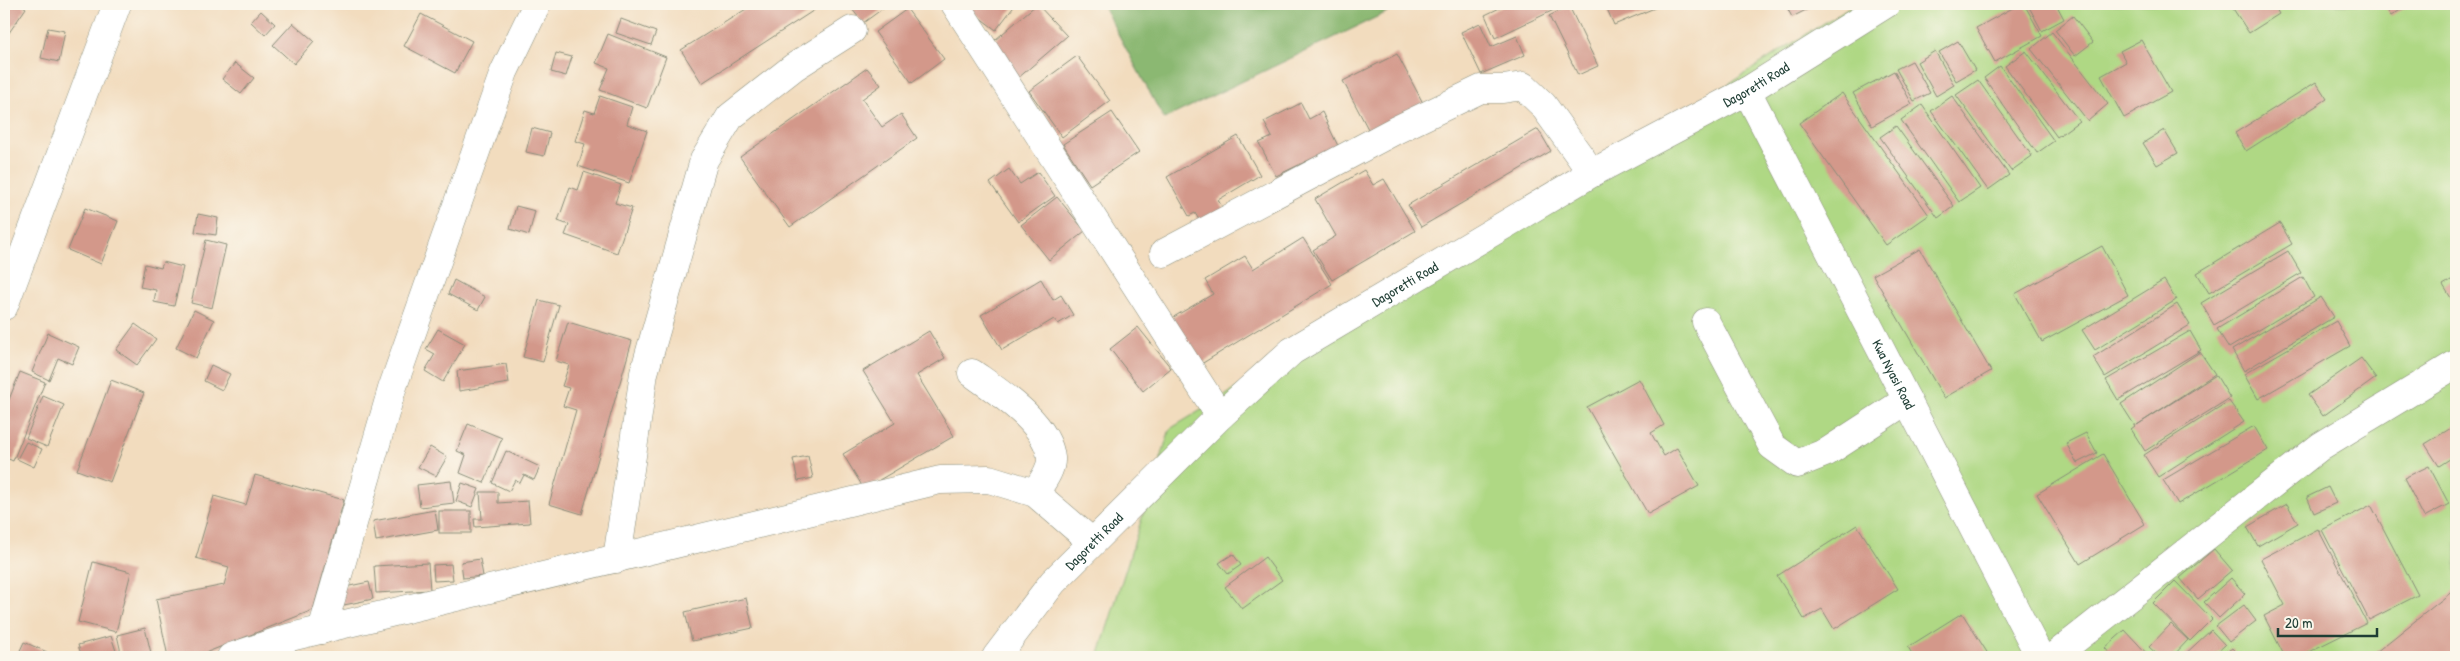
<svg xmlns="http://www.w3.org/2000/svg" width="2460" height="661" font-family="'Patrick Hand',sans-serif">
  <style>
    .green { fill: #afd884; stroke: #678a5c }
    .forest { fill: #8bb872; stroke: #557a53 }
    .building { fill: #d3988a }
    .lines { fill: none; stroke-linecap: round; stroke-linejoin: round }
    .street-casing { stroke: #888c79; stroke-width: 29 }
    .secondary-casing { stroke: #888c79; stroke-width: 29 }
    .street { stroke: #fff; stroke-width: 28 }
    .secondary { stroke: #fff; stroke-width: 28 }
    .labels { text-anchor: middle; stroke-width: 4; stroke-linejoin: round; paint-order: stroke }
    .street-label { font-size: 14px; fill: #1f3d34; stroke: #fbf7ec }
  </style>
  <rect width="100%" height="100%" fill="#fbf7ec"/>
  <filter id="ink" filterUnits="userSpaceOnUse"><feTurbulence type="fractalNoise" baseFrequency=".02" numOctaves="2"/><feDisplacementMap in="SourceGraphic" scale="10" xChannelSelector="R" yChannelSelector="G"/><feConvolveMatrix kernelMatrix="1 2 1 2 8 2 1 2 1" color-interpolation-filters="sRGB"/></filter>
  <filter id="wash" filterUnits="userSpaceOnUse"><feTurbulence type="fractalNoise" baseFrequency=".0096" numOctaves="4" result="noise"/><feDisplacementMap in="SourceGraphic" scale="20" xChannelSelector="R" yChannelSelector="G"/><feGaussianBlur stdDeviation="1.12" result="paint"/><feColorMatrix in="noise" values="0 0 0 0 0 0 0 0 0 0 0 0 0 0 0 0 0 1.4 0 .05"/><feComposite in="paint" operator="in"/></filter>
  <g filter="url(#wash)">
    <rect width="100%" height="100%" fill="#f2dcbe"/>
    <!-- green -->
    <path class="green" d="M 1854,4 L 2456,4 L 2456,657 L 1098,657 L 1170,429 L 1556,194 Z"/>
    <!-- forest -->
    <path class="forest" d="M 1102,4 L 1404,4 L 1164,119 Z"/>
    <g id="blocks">
      <!-- building -->
      <g class="building">
        <path d="M 4,4 L 20,4 L 26,8 L 4,40 Z"/>
        <path d="M 754,4 L 816,4 L 819,7 L 702,83 L 681,50 Z"/>
        <path d="M 848,4 L 889,4 L 863,23 Z"/>
        <path d="M 962,4 L 1016,4 L 996,30 Z"/>
        <path d="M 1037,4 L 1067,36 L 1017,79 L 988,46 Z"/>
        <path d="M 1508,4 L 1556,4 L 1558,8 L 1495,38 L 1485,15 Z"/>
        <path d="M 1605,4 L 1664,4 L 1614,25 Z"/>
        <path d="M 1785,4 L 1818,4 L 1792,17 Z"/>
        <path d="M 2020,4 L 2024,4 L 2042,36 L 1995,62 L 1976,28 Z"/>
        <path d="M 2036,4 L 2056,4 L 2064,19 L 2042,31 L 2029,7 Z"/>
        <path d="M 2230,4 L 2273,4 L 2279,14 L 2249,33 Z"/>
        <path d="M 2383,4 L 2410,4 L 2391,16 Z"/>
        <path d="M 1569,6 L 1598,66 L 1578,75 L 1549,16 Z"/>
        <path d="M 907,9 L 944,59 L 912,83 L 875,32 Z"/>
        <path d="M 261,11 L 275,24 L 265,35 L 251,22 Z"/>
        <path d="M 421,14 L 472,41 L 455,73 L 404,46 Z"/>
        <path d="M 2073,16 L 2093,42 L 2075,56 L 2055,30 Z"/>
        <path d="M 621,19 L 656,32 L 651,45 L 616,33 Z"/>
        <path d="M 293,23 L 314,41 L 294,64 L 273,45 Z"/>
        <path d="M 1480,23 L 1491,47 L 1517,36 L 1525,55 L 1481,74 L 1461,32 Z"/>
        <path d="M 48,28 L 65,31 L 59,62 L 41,58 Z"/>
        <path d="M 2052,32 L 2108,104 L 2088,121 L 2031,49 Z"/>
        <path d="M 608,34 L 666,57 L 647,108 L 600,90 L 609,68 L 596,63 Z"/>
        <path d="M 2141,40 L 2171,92 L 2124,118 L 2101,76 L 2126,62 L 2120,51 Z"/>
        <path d="M 1958,41 L 1975,70 L 1956,81 L 1939,52 Z"/>
        <path d="M 1935,51 L 1954,85 L 1936,96 L 1917,62 Z"/>
        <path d="M 2026,51 L 2079,121 L 2057,137 L 2005,66 Z"/>
        <path d="M 556,53 L 572,57 L 566,76 L 551,72 Z"/>
        <path d="M 1397,54 L 1423,103 L 1369,131 L 1343,81 Z"/>
        <path d="M 1077,56 L 1110,101 L 1062,137 L 1029,91 Z"/>
        <path d="M 1912,61 L 1930,93 L 1914,101 L 1896,69 Z"/>
        <path d="M 235,63 L 254,78 L 241,94 L 222,79 Z"/>
        <path d="M 2000,66 L 2054,141 L 2037,153 L 1984,78 Z"/>
        <path d="M 867,68 L 881,85 L 862,99 L 882,127 L 901,114 L 917,138 L 790,227 L 740,157 Z"/>
        <path d="M 1894,71 L 1912,104 L 1872,126 L 1853,93 Z"/>
        <path d="M 1978,80 L 2032,156 L 2011,171 L 1956,95 Z"/>
        <path d="M 2316,82 L 2327,99 L 2246,151 L 2235,133 Z"/>
        <path d="M 1842,93 L 1929,215 L 1886,245 L 1799,123 Z"/>
        <path d="M 600,96 L 632,107 L 627,124 L 647,131 L 629,183 L 578,166 L 585,144 L 575,141 L 585,110 L 594,113 Z"/>
        <path d="M 1952,96 L 2009,175 L 1988,190 L 1931,111 Z"/>
        <path d="M 1301,103 L 1309,119 L 1322,112 L 1338,146 L 1276,176 L 1259,143 L 1272,137 L 1264,122 Z"/>
        <path d="M 1922,105 L 1980,188 L 1959,202 L 1901,120 Z"/>
        <path d="M 1112,112 L 1139,152 L 1090,185 L 1063,144 Z"/>
        <path d="M 1896,126 L 1954,206 L 1938,218 L 1880,137 Z"/>
        <path d="M 532,128 L 550,133 L 544,156 L 526,152 Z"/>
        <path d="M 1538,129 L 1551,151 L 1421,227 L 1408,205 Z"/>
        <path d="M 2164,130 L 2178,153 L 2157,165 L 2143,143 Z"/>
        <path d="M 1238,136 L 1260,175 L 1218,200 L 1224,210 L 1201,223 L 1195,213 L 1189,216 L 1167,177 Z"/>
        <path d="M 1009,169 L 1020,184 L 1038,172 L 1055,196 L 1018,222 L 990,183 Z"/>
        <path d="M 1364,170 L 1373,185 L 1384,179 L 1415,231 L 1332,280 L 1313,250 L 1336,236 L 1315,199 Z"/>
        <path d="M 584,172 L 621,185 L 615,203 L 632,208 L 617,253 L 565,235 L 569,225 L 558,221 L 570,187 L 578,190 Z"/>
        <path d="M 1057,197 L 1085,231 L 1049,260 L 1021,225 Z"/>
        <path d="M 516,206 L 535,211 L 529,235 L 510,229 Z"/>
        <path d="M 85,208 L 118,221 L 101,264 L 68,250 Z"/>
        <path d="M 198,214 L 218,218 L 216,235 L 195,232 Z"/>
        <path d="M 2280,223 L 2292,244 L 2209,293 L 2197,273 Z"/>
        <path d="M 1303,238 L 1332,284 L 1193,369 L 1165,322 L 1213,294 L 1205,280 L 1245,256 L 1253,269 Z"/>
        <path d="M 206,240 L 226,245 L 212,308 L 191,303 Z"/>
        <path d="M 2102,246 L 2128,295 L 2042,342 L 2015,294 Z"/>
        <path d="M 1920,249 L 1991,371 L 1944,398 L 1873,275 Z"/>
        <path d="M 2288,251 L 2301,273 L 2214,325 L 2201,303 Z"/>
        <path d="M 163,262 L 183,267 L 174,306 L 154,302 L 156,290 L 140,287 L 145,264 L 161,268 Z"/>
        <path d="M 2303,277 L 2314,297 L 2229,348 L 2217,329 Z"/>
        <path d="M 2456,277 L 2456,306 L 2443,285 Z"/>
        <path d="M 1041,279 L 1053,300 L 1061,295 L 1073,315 L 1058,324 L 1054,319 L 1002,350 L 981,315 Z"/>
        <path d="M 454,280 L 485,297 L 478,310 L 448,294 Z"/>
        <path d="M 2164,280 L 2176,300 L 2095,350 L 2082,330 Z"/>
        <path d="M 2321,297 L 2334,317 L 2244,371 L 2232,350 Z"/>
        <path d="M 539,300 L 559,305 L 543,362 L 523,357 Z"/>
        <path d="M 2177,304 L 2190,325 L 2105,377 L 2093,357 Z"/>
        <path d="M 194,310 L 214,320 L 196,358 L 176,348 Z"/>
        <path d="M 2336,321 L 2350,346 L 2258,399 L 2244,374 Z"/>
        <path d="M 568,322 L 632,341 L 582,514 L 549,504 L 576,410 L 563,406 L 569,388 L 562,386 L 569,365 L 556,361 Z"/>
        <path d="M 135,324 L 156,339 L 137,365 L 116,350 Z"/>
        <path d="M 1138,327 L 1171,368 L 1143,391 L 1110,349 Z"/>
        <path d="M 438,329 L 465,344 L 443,382 L 425,371 L 435,354 L 426,349 Z"/>
        <path d="M 929,331 L 945,358 L 917,375 L 954,436 L 864,489 L 843,454 L 895,423 L 863,371 Z"/>
        <path d="M 2190,331 L 2201,350 L 2118,400 L 2106,380 Z"/>
        <path d="M 48,333 L 79,347 L 72,364 L 58,358 L 49,380 L 32,372 Z"/>
        <path d="M 2200,352 L 2215,374 L 2137,425 L 2216,375 L 2230,398 L 2145,451 L 2131,429 L 2135,426 L 2121,404 Z"/>
        <path d="M 2361,358 L 2376,378 L 2323,416 L 2308,395 Z"/>
        <path d="M 506,364 L 509,383 L 459,391 L 457,371 Z"/>
        <path d="M 211,365 L 230,374 L 222,390 L 204,381 Z"/>
        <path d="M 20,372 L 45,382 L 13,461 L 4,457 L 4,412 Z"/>
        <path d="M 1639,379 L 1664,425 L 1651,433 L 1664,456 L 1677,448 L 1699,486 L 1648,514 L 1587,407 Z"/>
        <path d="M 111,380 L 144,393 L 110,482 L 77,470 Z"/>
        <path d="M 43,396 L 64,405 L 47,447 L 26,438 Z"/>
        <path d="M 2229,401 L 2244,422 L 2158,477 L 2144,455 Z"/>
        <path d="M 468,424 L 502,438 L 484,483 L 460,473 L 466,455 L 457,451 Z"/>
        <path d="M 2456,425 L 2456,455 L 2439,466 L 2425,444 Z"/>
        <path d="M 2254,426 L 2268,450 L 2178,504 L 2163,480 Z"/>
        <path d="M 2086,433 L 2097,453 L 2077,463 L 2066,443 Z"/>
        <path d="M 26,442 L 42,449 L 34,467 L 17,459 Z"/>
        <path d="M 430,447 L 447,457 L 436,476 L 418,467 Z"/>
        <path d="M 506,451 L 540,467 L 534,480 L 524,475 L 520,483 L 515,480 L 509,491 L 492,483 Z"/>
        <path d="M 2103,454 L 2145,524 L 2080,564 L 2037,494 Z"/>
        <path d="M 808,456 L 813,478 L 798,481 L 793,459 Z"/>
        <path d="M 2456,459 L 2456,474 L 2450,463 Z"/>
        <path d="M 2429,466 L 2449,504 L 2424,517 L 2404,478 Z"/>
        <path d="M 255,475 L 344,500 L 313,610 L 195,657 L 168,657 L 156,599 L 224,585 L 229,567 L 196,558 L 214,496 L 246,505 Z"/>
        <path d="M 451,481 L 454,503 L 420,507 L 417,485 Z"/>
        <path d="M 462,483 L 479,489 L 472,507 L 456,501 Z"/>
        <path d="M 2328,487 L 2336,503 L 2314,513 L 2307,497 Z"/>
        <path d="M 480,492 L 498,492 L 498,503 L 528,501 L 530,523 L 475,527 L 474,519 L 482,519 Z"/>
        <path d="M 2287,504 L 2298,523 L 2258,546 L 2247,527 Z"/>
        <path d="M 2371,505 L 2418,595 L 2369,620 L 2322,530 Z"/>
        <path d="M 435,510 L 438,530 L 376,541 L 373,521 Z"/>
        <rect x="439" y="511" width="32" height="22"/>
        <path d="M 1857,525 L 1898,589 L 1834,629 L 1822,609 L 1804,619 L 1777,576 Z"/>
        <path d="M 2318,529 L 2367,623 L 2298,657 L 2285,657 L 2264,616 L 2285,605 L 2261,559 Z"/>
        <path d="M 2214,549 L 2232,570 L 2198,599 L 2180,578 Z"/>
        <path d="M 1233,554 L 1241,565 L 1228,574 L 1219,563 Z"/>
        <path d="M 1265,557 L 1282,580 L 1242,609 L 1225,587 Z"/>
        <path d="M 480,559 L 483,576 L 463,578 L 461,562 Z"/>
        <path d="M 93,562 L 131,572 L 116,632 L 78,622 Z"/>
        <path d="M 428,563 L 430,590 L 376,593 L 374,566 Z"/>
        <path d="M 451,564 L 453,580 L 434,581 L 433,565 Z"/>
        <path d="M 2231,578 L 2245,594 L 2219,618 L 2204,602 Z"/>
        <path d="M 2175,581 L 2212,619 L 2190,641 L 2153,603 Z"/>
        <path d="M 369,582 L 373,599 L 344,605 L 340,588 Z"/>
        <path d="M 2454,590 L 2456,593 L 2456,657 L 2380,657 L 2376,652 Z"/>
        <path d="M 746,598 L 753,628 L 692,641 L 685,612 Z"/>
        <path d="M 2244,605 L 2256,621 L 2229,642 L 2216,626 Z"/>
        <path d="M 1962,613 L 1990,657 L 1914,657 L 1908,647 Z"/>
        <path d="M 2171,624 L 2188,640 L 2172,657 L 2160,657 L 2149,647 Z"/>
        <path d="M 145,628 L 151,653 L 122,657 L 117,635 Z"/>
        <path d="M 2125,630 L 2150,657 L 2113,657 L 2105,648 Z"/>
        <path d="M 2211,630 L 2225,645 L 2212,657 L 2182,657 Z"/>
        <path d="M 111,636 L 118,657 L 82,657 L 78,645 Z"/>
        <path d="M 24,642 L 47,652 L 45,657 L 17,657 Z"/>
        <path d="M 2232,648 L 2240,657 L 2220,657 Z"/>
      </g>
    </g>
  </g>
  <g filter="url(#ink)">
    <use href="#blocks" fill-opacity="0" stroke="#888c79" stroke-width="1"/>
    <g class="lines">
      <!-- street casing -->
      <g class="street-casing">
        <g id="street">
          <path d="M 955,4 L 1220,416"/>
          <path id="s1" d="M 1747,91 L 2040,657"/>
          <path d="M 1164,253 L 1396,130 L 1481,89 L 1503,89 L 1523,86 L 1543,105 L 1592,173"/>
          <path d="M 4,306 L 117,4"/>
          <path d="M 1706,322 L 1772,446 L 1797,464 L 1827,452 L 1907,400"/>
          <path d="M 972,373 C 997,391 1048,423 1051,458 C 1052,470 1041,483 1035,493"/>
          <path d="M 617,559 L 644,373 L 704,160 L 730,117 L 794,67 L 852,30"/>
          <path d="M 322,630 L 392,389 L 504,72 L 537,4"/>
          <path d="M 231,657 L 291,637 L 940,480 L 989,479 L 1035,493 L 1092,542"/>
          <path d="M 2053,657 L 2321,446 L 2456,364"/>
        </g>
      </g>
      <!-- secondary casing -->
      <g class="secondary-casing">
        <g id="secondary">
          <path id="s2" d="M 996,657 L 1053,582 L 1220,416 L 1292,351 L 1592,173 L 1747,91 L 1886,4"/>
        </g>
      </g>
      <!-- street -->
      <use href="#street" class="street"/>
      <!-- secondary -->
      <use href="#secondary" class="secondary"/>
    </g>
  </g>
  <g class="labels">
    <!-- street labels -->
    <g class="street-label">
      <text dy="5" stroke="none"><textPath href="#s2" startOffset="962">Dagoretti Road</textPath></text>
      <text dy="5" stroke="none"><textPath href="#s2" startOffset="558">Dagoretti Road</textPath></text>
      <text dy="5" stroke="none"><textPath href="#s1" startOffset="319">Kwa Nyasi Road</textPath></text>
      <text dy="5" stroke="none"><textPath href="#s2" startOffset="152">Dagoretti Road</textPath></text>
    </g>
  </g>
  <!-- margin -->
  <rect width="2460" height="661" fill="none" stroke="#fbf7ec" stroke-width="20"/>
  <!-- scale -->
  <path d="M2278 628v8h99v-8" fill="none" stroke="#1f3d34" stroke-width="2.5"/>
  <text x="2285" y="628" font-size="15" fill="#1f3d34" stroke="#fbf7ec" stroke-width="4" paint-order="stroke">20 m</text>
</svg>
